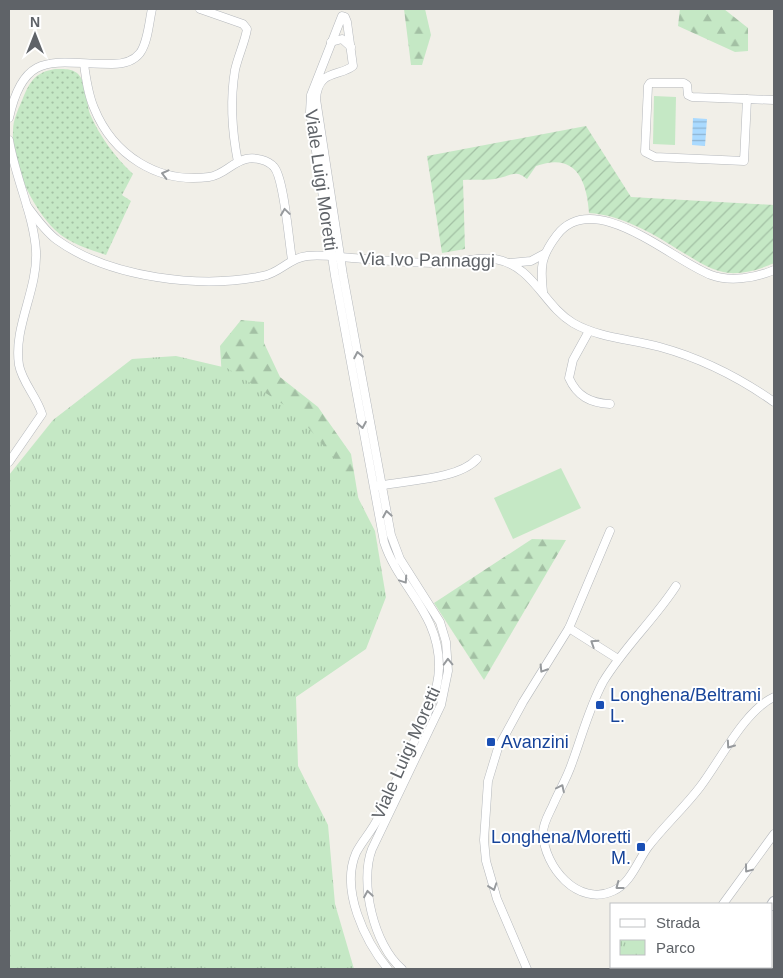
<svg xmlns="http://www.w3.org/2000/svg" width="783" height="978" font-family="Helvetica,sans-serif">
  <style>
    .grass { fill: url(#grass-dots) }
    .forest { fill: url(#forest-firs) }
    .park { fill: url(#park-tufts) }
    .garden { fill: url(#garden-furrows) }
    .pitch { fill: #c5e8c5 }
    .water { fill: url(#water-rules) }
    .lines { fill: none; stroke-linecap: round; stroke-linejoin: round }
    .street-casing { stroke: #b5b8bc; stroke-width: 9 }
    .secondary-casing { stroke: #b6babf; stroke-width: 12 }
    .street { stroke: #fff; stroke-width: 8 }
    .secondary { stroke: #fff; stroke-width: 10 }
    .oneway { stroke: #979a9d }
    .transit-dot { fill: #1a4fb4; stroke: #fff; stroke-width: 2 }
    .labels { text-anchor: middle; stroke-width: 4; stroke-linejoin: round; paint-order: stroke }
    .street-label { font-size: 18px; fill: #5f6368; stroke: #fff }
    .transit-label { font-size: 18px; fill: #164399; stroke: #fff; text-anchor: start }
  </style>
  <defs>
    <pattern id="grass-dots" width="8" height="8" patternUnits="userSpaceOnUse" patternTransform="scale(1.25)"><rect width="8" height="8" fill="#c5e8c5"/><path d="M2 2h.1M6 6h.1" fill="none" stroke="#a3c0a4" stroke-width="1.8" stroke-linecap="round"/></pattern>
    <pattern id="forest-firs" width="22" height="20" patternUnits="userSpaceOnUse" patternTransform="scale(1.25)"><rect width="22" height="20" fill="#c5e8c5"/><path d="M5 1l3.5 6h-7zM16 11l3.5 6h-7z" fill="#a3c0a4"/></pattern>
    <pattern id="park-tufts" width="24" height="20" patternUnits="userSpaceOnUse" patternTransform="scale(1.25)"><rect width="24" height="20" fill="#c5e8c5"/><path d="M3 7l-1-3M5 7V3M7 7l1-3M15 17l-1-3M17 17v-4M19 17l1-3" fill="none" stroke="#a3c0a4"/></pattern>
    <pattern id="garden-furrows" width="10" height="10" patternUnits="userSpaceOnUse" patternTransform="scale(1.25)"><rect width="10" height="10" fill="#c5e8c5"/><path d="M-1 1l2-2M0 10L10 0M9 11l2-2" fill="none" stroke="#a3c0a4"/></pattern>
    <pattern id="water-rules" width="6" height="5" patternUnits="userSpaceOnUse" patternTransform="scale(1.25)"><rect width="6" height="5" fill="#aadaff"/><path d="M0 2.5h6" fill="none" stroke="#8eb4d2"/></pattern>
  </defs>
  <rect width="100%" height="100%" fill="#f1efe8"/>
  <!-- grass -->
  <path class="grass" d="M 55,69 C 62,69 71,68 77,73 C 87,82 86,102 90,114 C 100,137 115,157 133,174 L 122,195 L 131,201 L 106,255 C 89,249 68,243 55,230 C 32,207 11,164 13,130 C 13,119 19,108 23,98 C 30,81 36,72 55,69 Z"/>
  <!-- forest -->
  <g class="forest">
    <path d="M 404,9 L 425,9 L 431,35 L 422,65 L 411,65 Z"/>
    <path d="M 680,9 L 724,9 L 748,28 L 748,51 L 735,52 L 678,26 Z"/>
    <path d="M 241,320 L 264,322 L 264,343 L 280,377 L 318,407 L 351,454 L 365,539 L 223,395 L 220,346 Z"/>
    <path d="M 532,539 L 566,540 L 484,680 L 434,603 Z"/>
  </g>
  <!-- park -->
  <path class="park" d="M 176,356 L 227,368 L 295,412 L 344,470 L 375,531 L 386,597 L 366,649 L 296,697 L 298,766 L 328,825 L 335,904 L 354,969 L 9,969 L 9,475 L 53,420 L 132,359 Z"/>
  <!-- garden -->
  <path class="garden" d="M 586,126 L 631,197 L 774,205 L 774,263 C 761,269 745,274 729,273 C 710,271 693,258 677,249 C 651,232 620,215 589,213 C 587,178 574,152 536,166 L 527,179 C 515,169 511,176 499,178 C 487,181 474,179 463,180 L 465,249 L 442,253 L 427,156 Z"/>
  <!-- pitch -->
  <g class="pitch">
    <path d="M 654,96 L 676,97 L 675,145 L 653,144 Z"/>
    <path d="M 561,468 L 581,508 L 513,539 L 494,498 Z"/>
  </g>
  <!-- water -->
  <path class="water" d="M 693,118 L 707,119 L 705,146 L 692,145 Z"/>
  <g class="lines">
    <!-- street casing -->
    <g class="street-casing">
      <g id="street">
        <path d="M 200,9 L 243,24 L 247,29 C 245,42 238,56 235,70 C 230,100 232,132 238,162"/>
        <path d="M 331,42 L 342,39 L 351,47"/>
        <path d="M 84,64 C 86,79 88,94 94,108 C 113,155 158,184 209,177 C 224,175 232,162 246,159 C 255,157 268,160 274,167 C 284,178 289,242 292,260"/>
        <path d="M 747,99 L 744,161 L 655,157 L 645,152 L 648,86 L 650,83 L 684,83 L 687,85 L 688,95 L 692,97 L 774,100"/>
        <path d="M 9,118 C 24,48 55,64 112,64 C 122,64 133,62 140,53 C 148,42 149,22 152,9"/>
        <path d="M 9,140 C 15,177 34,216 36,251 C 38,290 13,327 19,365 C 22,382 37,397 42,414 L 9,462"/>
        <path d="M 27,206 C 36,218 45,231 57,240 C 110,278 201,289 263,276 C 280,273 289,258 307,256 C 322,254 337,257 352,258 C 381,260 409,263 438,263 C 458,264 476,256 495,259 C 534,266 543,305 573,323 C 599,338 631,339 660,347 C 700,358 740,378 774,402"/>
        <path d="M 510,263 L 531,261 L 544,254"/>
        <path d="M 543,292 C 540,266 541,256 557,235 C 594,187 673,261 711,275 C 730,282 756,278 774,270"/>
        <path d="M 589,331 L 573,360 L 569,378 C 577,396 590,403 610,404"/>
        <path d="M 378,486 C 405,480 458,480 477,459"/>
        <path d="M 676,586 C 654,620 624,647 603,682 C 589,708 582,736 572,763 C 567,778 559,791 553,805 C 549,814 543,823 543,833 C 544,867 578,907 613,891 C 631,883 637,862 648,847 C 664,826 684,808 700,787 C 720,761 744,711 774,697"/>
        <path d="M 569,628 L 618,659"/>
        <path d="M 723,904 L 774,834"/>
        <path d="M 388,969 C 365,941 340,890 356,853 C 362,841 372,831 378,818 C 389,797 399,775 409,753 C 421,726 438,698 439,668 C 440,613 399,588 384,542 L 335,276 L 310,112 L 311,95 L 342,16 L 345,17 L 347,22 L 353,66 C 339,77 318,69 316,99 L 343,275 L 391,535 L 400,559 L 440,622 L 446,642 L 448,671 L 441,705 L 372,849 C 359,882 374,946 402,969"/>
        <path d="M 527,969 L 497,899 L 486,861 L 484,840 L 488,781 L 498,748 L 523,702 L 569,628 L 610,531"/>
        <path d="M 641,969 L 646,967"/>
      </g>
    </g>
    <!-- secondary casing -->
    <g class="secondary-casing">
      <g id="secondary">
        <path d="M 772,905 L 774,902"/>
        <path d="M 708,969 L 711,967"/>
      </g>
    </g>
    <!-- street -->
    <use href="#street" class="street"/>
    <!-- secondary -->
    <use href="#secondary" class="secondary"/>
  </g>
  <!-- one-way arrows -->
  <defs><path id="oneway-chevron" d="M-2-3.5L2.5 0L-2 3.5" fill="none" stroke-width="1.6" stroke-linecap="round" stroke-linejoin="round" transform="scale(1.25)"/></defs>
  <g class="oneway">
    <use href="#oneway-chevron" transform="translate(165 174) rotate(-166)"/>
    <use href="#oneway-chevron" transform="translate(285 212) rotate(-98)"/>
    <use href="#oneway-chevron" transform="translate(358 355) rotate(-101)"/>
    <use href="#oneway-chevron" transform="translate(362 425) rotate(80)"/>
    <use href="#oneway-chevron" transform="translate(387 514) rotate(-100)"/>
    <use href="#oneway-chevron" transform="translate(404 580) rotate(56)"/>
    <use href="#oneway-chevron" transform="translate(594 643) rotate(-147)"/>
    <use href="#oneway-chevron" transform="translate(448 662) rotate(-92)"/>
    <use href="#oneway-chevron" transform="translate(543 669) rotate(122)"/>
    <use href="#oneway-chevron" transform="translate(730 745) rotate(125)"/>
    <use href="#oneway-chevron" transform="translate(561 788) rotate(-64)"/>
    <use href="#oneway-chevron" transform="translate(748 869) rotate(127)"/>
    <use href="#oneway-chevron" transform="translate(619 886) rotate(143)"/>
    <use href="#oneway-chevron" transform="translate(493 887) rotate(71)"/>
    <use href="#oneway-chevron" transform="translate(368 894) rotate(-99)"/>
  </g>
  <!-- markers -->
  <g class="transit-dot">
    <rect x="595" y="700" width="10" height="10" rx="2.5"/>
    <rect x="486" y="737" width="10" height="10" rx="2.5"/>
    <rect x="636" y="842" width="10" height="10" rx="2.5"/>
  </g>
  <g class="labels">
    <!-- street labels -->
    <g class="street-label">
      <text transform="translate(321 180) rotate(82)" y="6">Viale Luigi Moretti</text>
      <text transform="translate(427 260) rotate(1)" y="6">Via Ivo Pannaggi</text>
      <text transform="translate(406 753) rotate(-66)" y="6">Viale Luigi Moretti</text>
    </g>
    <!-- transit labels -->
    <g class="transit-label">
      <text x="610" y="701">Longhena/Beltrami<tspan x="610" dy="21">L.</tspan></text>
      <text x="501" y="748">Avanzini</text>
      <text x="631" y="843" text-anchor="end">Longhena/Moretti<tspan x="631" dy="21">M.</tspan></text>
    </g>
  </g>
  <!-- border -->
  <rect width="783" height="978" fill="none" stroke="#5f6368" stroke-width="20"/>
  <!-- legend -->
  <rect x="610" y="903" width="162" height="65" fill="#ffffff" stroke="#bfc1c3"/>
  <rect x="620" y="919" width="25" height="8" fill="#ffffff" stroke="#bfc1c3"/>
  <text x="656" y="928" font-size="15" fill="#5f6368">Strada</text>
  <rect x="620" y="940" width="25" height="15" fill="url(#park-tufts)" stroke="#bfc1c3"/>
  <text x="656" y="953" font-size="15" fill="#5f6368">Parco</text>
  <!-- north arrow -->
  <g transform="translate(35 35)" stroke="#ffffff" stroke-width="4" paint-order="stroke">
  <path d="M0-4L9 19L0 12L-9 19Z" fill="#5f6368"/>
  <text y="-8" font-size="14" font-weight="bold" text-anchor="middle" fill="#5f6368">N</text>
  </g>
</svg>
